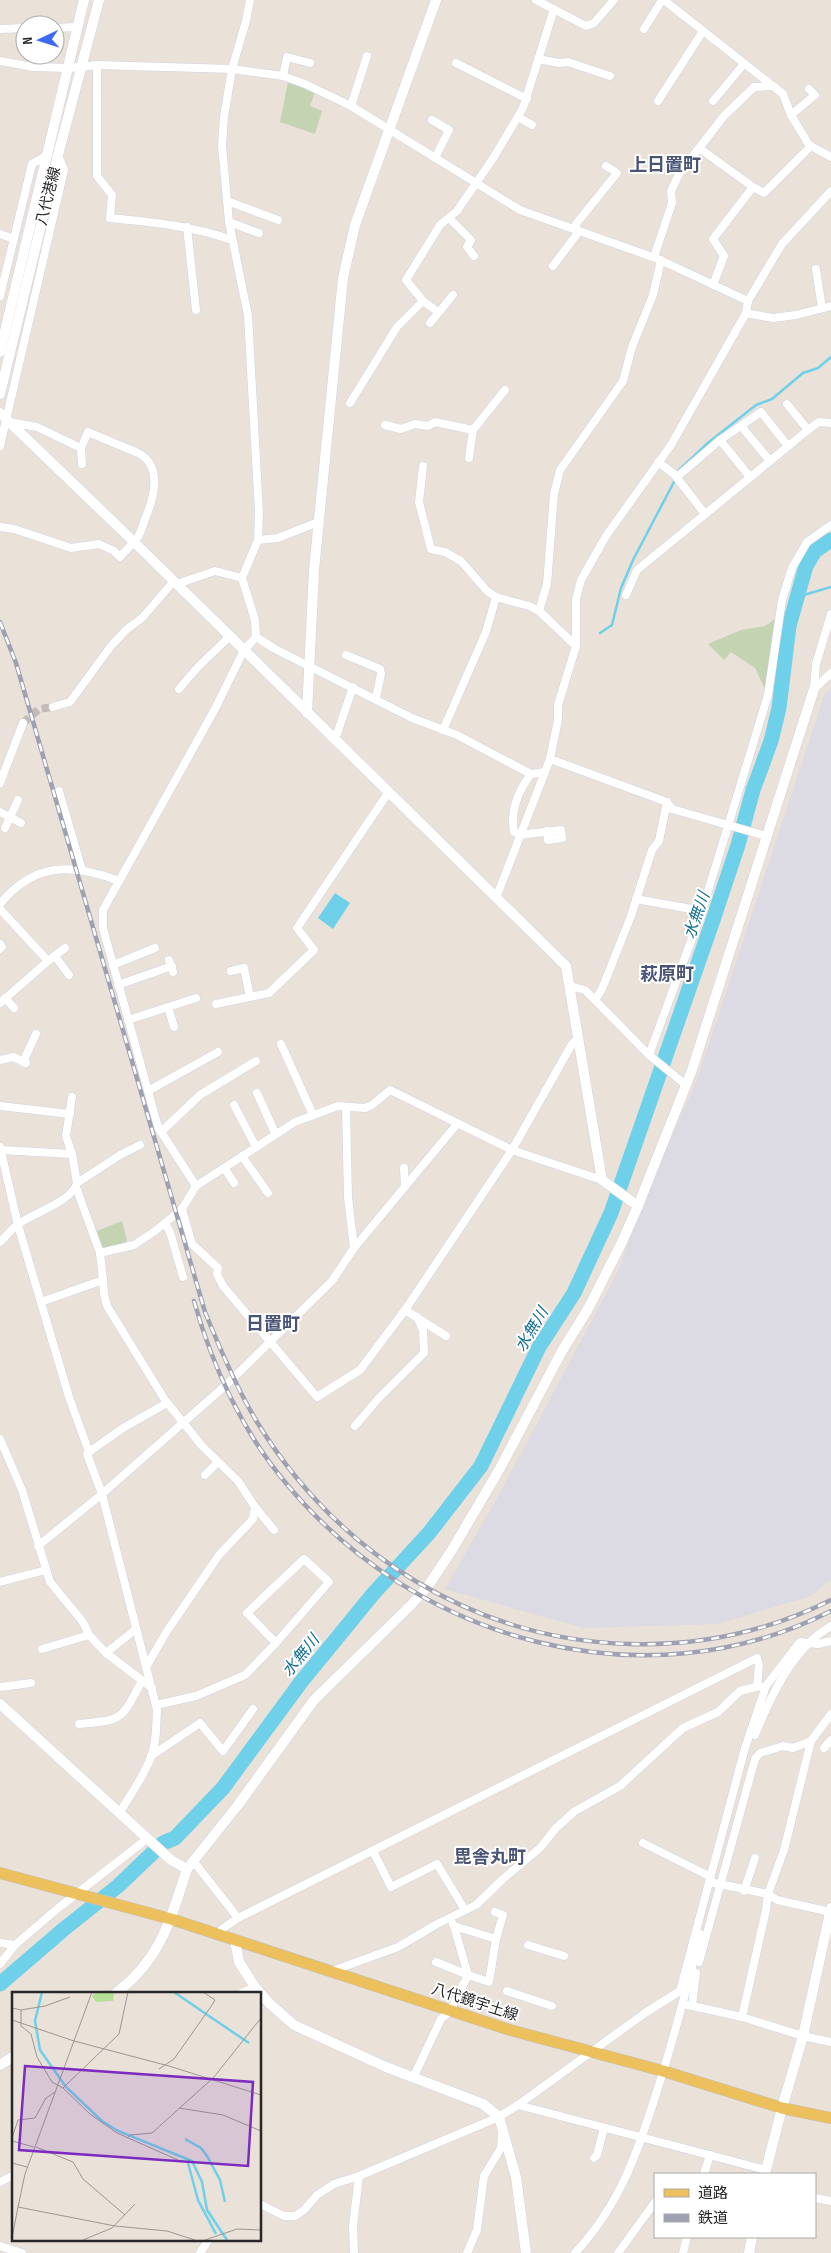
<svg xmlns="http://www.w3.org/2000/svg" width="831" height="2253" font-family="'Sofia Sans Condensed','Noto Sans JP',sans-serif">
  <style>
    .industrial { fill: #dcdae2 }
    .cemetery { fill: #c4d3b1 }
    .water { fill: #6fd1e9 }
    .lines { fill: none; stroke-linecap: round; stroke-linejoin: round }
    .stream { stroke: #6fd1e9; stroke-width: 2.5 }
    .river { stroke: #6fd1e9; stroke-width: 15 }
    .street-tunnel { stroke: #c3bcb5; stroke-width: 8; stroke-dasharray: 8 4; stroke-linecap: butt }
    .street-casing { stroke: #cfd3e0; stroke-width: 9 }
    .secondary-casing { stroke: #cfd3e0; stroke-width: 11 }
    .primary-casing { stroke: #c3c3c3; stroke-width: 12 }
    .street { stroke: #fff; stroke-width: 8 }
    .secondary { stroke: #fff; stroke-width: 10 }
    .primary { stroke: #ebc05d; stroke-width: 11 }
    .rail-casing { stroke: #9da1b1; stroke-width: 4.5 }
    .rail { stroke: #fff; stroke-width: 2.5; stroke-dasharray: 8; stroke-linecap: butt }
    .labels { text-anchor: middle; stroke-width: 4; stroke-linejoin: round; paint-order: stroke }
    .street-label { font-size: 15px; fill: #272727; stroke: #fff }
    .water-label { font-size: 16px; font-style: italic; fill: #126e91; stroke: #fff }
    .quarter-label { font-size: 18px; font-weight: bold; fill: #4a5576; stroke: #fff }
    .inset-river { fill: none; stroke: #6fd1e9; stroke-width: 2.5 }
    .inset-road { fill: none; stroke: #9c9792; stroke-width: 1 }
    .view { fill: #7b2cbf; fill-opacity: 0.15; stroke: #7b2cbf; stroke-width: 2.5 }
    .inset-edge { fill: none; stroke: #272727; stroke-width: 2.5 }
  </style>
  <rect width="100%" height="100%" fill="#eae1d9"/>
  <!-- industrial -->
  <path class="industrial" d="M 831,688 L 831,1580 L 811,1596 L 717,1624 L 583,1628 L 445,1589 L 501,1491 L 617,1273 L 650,1185 L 697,1080 L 825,693 Z"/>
  <!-- cemetery -->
  <g class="cemetery">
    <path d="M 288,82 L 315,92 L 310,106 L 322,111 L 315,134 L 280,122 Z"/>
    <path d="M 775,619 L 767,693 L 755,668 L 731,652 L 724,660 L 708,644 L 741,630 L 765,626 Z"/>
    <path d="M 122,1221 L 127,1241 L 115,1247 L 102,1248 L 97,1231 Z"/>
  </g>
  <!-- water -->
  <path class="water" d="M 335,893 L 350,903 L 333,929 L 318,918 Z"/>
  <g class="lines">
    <!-- stream -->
    <g class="stream">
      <path d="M 679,470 L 709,442 L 756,405 L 772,399 L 803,373 L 818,368 L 831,357"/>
      <path d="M 797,597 L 831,587"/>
      <path d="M 600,633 L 612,625 L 621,588 L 633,560 L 675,480"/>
    </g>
    <!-- river -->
    <path class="river" d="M 0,1984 L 64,1929 L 118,1886 L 163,1843 L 175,1838 L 223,1788 L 301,1682 L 373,1594 L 429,1533 L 481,1466 L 539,1347 L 574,1293 L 611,1213 L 713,920 L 738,845 L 753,790 L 771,741 L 779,708 L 789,626 L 806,566 L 815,551 L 831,540"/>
    <!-- street-tunnel -->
    <path class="street-tunnel" d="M 23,723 L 39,709 L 53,707"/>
    <!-- street casing -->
    <g class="street-casing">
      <g id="street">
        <path d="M 250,0 L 246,21 L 232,69 L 224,117 L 222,146 L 229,222 L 248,316 L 259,513 L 258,540 L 242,578 L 255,620 L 256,637 L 275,649 L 412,718 L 457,735 L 531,774"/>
        <path d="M 536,0 L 586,26 L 594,23 L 614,0"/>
        <path d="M 664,0 L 783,94 L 791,115 L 809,145 L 831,157"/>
        <path d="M 55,28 L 77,27"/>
        <path d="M 0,29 L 25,28"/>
        <path d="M 644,29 L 662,0"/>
        <path d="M 538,59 L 559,63 L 568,62 L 610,76"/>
        <path d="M 0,61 L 33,67 L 69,68 L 97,65 L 232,69 L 283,76 L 305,84 L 351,106 L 520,210 L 658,259 L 748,301"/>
        <path d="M 456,63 L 527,99"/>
        <path d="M 97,65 L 97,176 L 112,195 L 110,218 C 152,222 192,226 232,240"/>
        <path d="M 283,76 L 287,57 L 310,63"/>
        <path d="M 658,101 L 703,31"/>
        <path d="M 713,101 L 744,64"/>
        <path d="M 351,106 L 367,56"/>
        <path d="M 791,115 L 815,95 L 809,89"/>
        <path d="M 518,117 L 532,125"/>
        <path d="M 432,120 L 449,130 L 435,158"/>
        <path d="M 699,148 L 753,187"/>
        <path d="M 227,201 L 278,220"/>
        <path d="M 449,218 L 471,240 L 467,247 L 474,256"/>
        <path d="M 229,222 L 259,233"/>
        <path d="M 187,227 L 196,310"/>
        <path d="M 0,234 L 14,239"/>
        <path d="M 654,257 L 672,203 L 671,191 L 679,174 L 724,116 L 754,87 L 773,86"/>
        <path d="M 553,266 L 577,234 L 576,224 L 617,173 L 606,166"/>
        <path d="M 816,269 L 822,308"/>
        <path d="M 713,285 L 724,256 L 713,239 L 753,187 L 764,193 L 811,146"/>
        <path d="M 0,296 L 32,164 L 46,156"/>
        <path d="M 438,312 L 423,301 L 406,280 L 440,225 L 457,211 L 494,157 L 523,108 L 554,9"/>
        <path d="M 746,313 L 773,318 L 796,315 L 831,306"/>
        <path d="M 430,323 L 453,295"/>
        <path d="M 350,403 L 397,327 L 423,301"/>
        <path d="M 787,404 L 808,430"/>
        <path d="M 385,425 L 401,429 L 415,424 L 428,426 L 435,422 L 473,430"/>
        <path d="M 741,426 L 770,461"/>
        <path d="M 720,440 L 750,477"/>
        <path d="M 0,446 L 64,170 L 58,155"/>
        <path d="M 81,448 L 82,464"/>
        <path d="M 469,458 L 473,430 L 505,390"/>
        <path d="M 658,462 L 674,474 L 705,514"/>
        <path d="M 423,466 L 419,502 L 431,549 L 445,552 L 461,561 L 487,591 L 496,597 L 529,606 L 539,611 L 576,646"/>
        <path d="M 677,477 L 720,440 L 761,412 L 788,446"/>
        <path d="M 0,527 L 14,529 L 71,548 L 99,544 L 114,551 L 120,557 C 125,551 133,544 138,537 C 141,532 143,525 145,519 C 154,498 163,466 138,453 L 88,432 L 81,448 L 37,427 L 10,422"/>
        <path d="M 258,540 L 278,538 L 318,522"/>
        <path d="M 177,584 L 215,571 L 242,578"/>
        <path d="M 626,595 L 637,570 L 808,430 L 819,422 L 831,423"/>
        <path d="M 539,611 L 547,584 L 554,494 L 560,470 L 623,381 L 632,347 L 653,295 L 661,260"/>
        <path d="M 346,655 L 380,669 L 381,674 L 376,698"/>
        <path d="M 179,689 L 197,668 L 230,636"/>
        <path d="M 814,689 L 816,664 L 831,614"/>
        <path d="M 814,689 L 831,673"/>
        <path d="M 53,707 L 70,702 L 111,646 L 127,629 L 142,618 L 174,581"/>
        <path d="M 443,730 L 486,632 L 496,597"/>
        <path d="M 332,738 L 337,734 L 353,687"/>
        <path d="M 550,759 L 667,802 L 672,809 L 766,836"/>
        <path d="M 545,772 L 531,774 C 518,791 510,810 514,832 L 520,835 L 561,830 L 562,838 L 548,840 L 547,831"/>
        <path d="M 0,783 L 23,723"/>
        <path d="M 59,791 L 82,870"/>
        <path d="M 0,812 L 21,823"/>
        <path d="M 5,828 L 18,800"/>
        <path d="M 496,898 L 550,759 L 558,720 L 558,705 L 576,646 L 576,599 L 581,580 L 606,536 L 671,445 L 746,313 L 748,301 L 782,244 L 831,191"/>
        <path d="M 636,899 L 702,911"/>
        <path d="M 0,904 C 34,862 73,863 119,881"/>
        <path d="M 0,909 L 48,961 L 65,948"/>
        <path d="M 0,944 L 2,947 L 0,949"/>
        <path d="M 55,956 L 69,975"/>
        <path d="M 169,960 L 173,972"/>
        <path d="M 113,965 L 155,948"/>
        <path d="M 231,971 L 244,968 L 250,997"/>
        <path d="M 118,985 L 172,966"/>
        <path d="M 570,986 L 585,990 L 649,1055 L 686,1085"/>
        <path d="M 5,998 L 14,1008"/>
        <path d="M 595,1000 L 602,989 L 631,916 L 652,850 L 659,841 L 667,802"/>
        <path d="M 0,1003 L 48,961"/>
        <path d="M 216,1004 L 269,993 L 314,950 L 297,928 L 388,793"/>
        <path d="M 168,1007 L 174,1027"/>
        <path d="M 128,1020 L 196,998"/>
        <path d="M 281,1044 L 313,1115"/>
        <path d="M 649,1055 L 702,911 L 768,695 L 782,600 L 792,568 L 807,542 L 831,525"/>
        <path d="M 0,1060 L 13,1057 L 26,1063"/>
        <path d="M 23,1062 L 36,1034"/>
        <path d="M 148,1091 L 218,1052"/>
        <path d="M 257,1093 L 275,1133"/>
        <path d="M 234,1105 L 256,1147"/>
        <path d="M 0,1106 L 70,1114"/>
        <path d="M 346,1107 L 348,1197 L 354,1248"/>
        <path d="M 161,1132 L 200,1095 L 256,1061"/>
        <path d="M 0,1147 L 18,1225 L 69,1397 L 89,1452 L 87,1454 L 102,1494 L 157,1710 C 156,1725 157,1742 151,1757 C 144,1776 131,1794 120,1812"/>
        <path d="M 1,1150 L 72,1154 L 66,1136 L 72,1097"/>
        <path d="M 72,1154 L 77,1183"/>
        <path d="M 242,1156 L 268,1193"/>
        <path d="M 404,1168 L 405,1187"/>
        <path d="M 225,1169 L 234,1183"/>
        <path d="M 196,1186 L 158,1127 L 103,928 L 103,910 L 215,709 L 244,650 L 256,637"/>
        <path d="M 76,1187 L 100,1253"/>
        <path d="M 182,1209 L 192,1244 L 218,1268 L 217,1274 L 223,1286 L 317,1397 L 360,1370 L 405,1310 L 512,1150 L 572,1044 L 579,1037"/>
        <path d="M 165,1223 L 170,1232 L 183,1277"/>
        <path d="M 0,1242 C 6,1236 11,1230 17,1225 C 31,1214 73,1201 77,1183 L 120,1155 L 140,1145"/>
        <path d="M 103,1280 L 104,1294 L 107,1306 L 165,1400 L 202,1446 L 238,1481 L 255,1507 L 253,1519 L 219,1555 L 167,1631 L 146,1667"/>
        <path d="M 41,1302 L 103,1280 L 100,1253 L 134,1245 L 155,1231 L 182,1209 L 196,1186 L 295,1122 L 338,1106 L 365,1108 L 372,1105 L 390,1090 L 512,1150 L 602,1180"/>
        <path d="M 405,1310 L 446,1336"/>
        <path d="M 355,1426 L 378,1399 L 424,1353 L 423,1330 L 417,1317"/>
        <path d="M 0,1439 L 22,1490 L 50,1582 L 83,1622 L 89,1635 L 106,1653 L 152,1688"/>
        <path d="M 89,1452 L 123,1428 L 167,1403"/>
        <path d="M 205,1475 L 218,1462"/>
        <path d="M 255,1507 L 274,1530"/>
        <path d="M 38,1546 L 102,1494 L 226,1385 L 332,1281 L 354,1248 L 457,1124"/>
        <path d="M 0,1582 L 46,1570"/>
        <path d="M 42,1649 L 89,1635"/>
        <path d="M 106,1653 L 136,1629"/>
        <path d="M 0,1687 L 31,1683"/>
        <path d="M 156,1705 L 196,1696 L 245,1675 L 276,1643 L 329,1582 L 304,1559 L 247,1613 L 276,1643"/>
        <path d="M 79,1724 C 125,1720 121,1719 142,1681"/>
        <path d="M 755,1735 C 771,1695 793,1648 831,1626"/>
        <path d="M 824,1748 L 831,1740"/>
        <path d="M 151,1756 L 200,1723 L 223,1751 L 253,1709"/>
        <path d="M 643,1843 L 711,1877"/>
        <path d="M 373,1851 L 391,1887 L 437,1864 L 465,1910"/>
        <path d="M 194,1862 L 238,1918 L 222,1929 L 219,1935"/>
        <path d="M 709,1882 L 768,1894 L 777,1900 L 831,1912"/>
        <path d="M 744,1891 L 755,1858"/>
        <path d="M 238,1918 L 757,1658 L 759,1665 L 757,1687"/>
        <path d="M 453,1924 L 454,1926 L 496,1939 L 503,1915 L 495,1912"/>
        <path d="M 454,1926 L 468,1975 L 489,1982 L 496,1939"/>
        <path d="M 0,1943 L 15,1945"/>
        <path d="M 528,1945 L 564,1956"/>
        <path d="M 699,1962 L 755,1759 L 760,1753 L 783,1746 L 793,1748 L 811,1741"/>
        <path d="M 0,1964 L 15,1945 L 57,1909 L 148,1838"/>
        <path d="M 332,1971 L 398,1947 L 437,1924 L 476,1905 L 503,1879 L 541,1847 L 556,1828 L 575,1811 L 620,1786 L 683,1728 L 718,1712 L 740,1691 L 760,1686"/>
        <path d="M 507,1991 L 552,2006"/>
        <path d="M 242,1993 L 255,1987"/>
        <path d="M 688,2005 L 742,2017 L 803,2036 L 831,2042"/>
        <path d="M 692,2006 L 696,1973"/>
        <path d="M 742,2017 L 766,1910 L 768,1894 L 784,1850 L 811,1741 L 831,1714"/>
        <path d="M 413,2078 L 441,2019 L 450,2011 L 468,1975 L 436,1962"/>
        <path d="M 518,2105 L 766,2170"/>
        <path d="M 594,2158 L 597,2155 L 604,2128"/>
        <path d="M 704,2174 L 710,2155"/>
        <path d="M 0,2182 L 14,2175"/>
        <path d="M 815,2198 L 831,2201"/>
        <path d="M 260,2204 L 284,2216 L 295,2216 L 304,2210 L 317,2195 L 334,2184 L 359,2176 L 499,2117 L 518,2105 L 645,2013 L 680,1991 L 745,1748 L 766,1686 L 800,1642 L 818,1644 L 831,1641"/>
        <path d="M 0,2246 L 22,2253"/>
        <path d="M 200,2253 L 209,2239"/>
        <path d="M 354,2253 L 353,2226 L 359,2176"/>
        <path d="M 467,2253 L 477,2230 L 484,2176 L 501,2148 L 502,2134"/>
        <path d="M 575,2253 C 621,2204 638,2151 658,2088 C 674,2037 688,1986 700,1934"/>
        <path d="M 618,2253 L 655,2202"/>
        <path d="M 683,2253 L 687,2237"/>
      </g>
    </g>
    <!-- secondary casing -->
    <g class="secondary-casing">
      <g id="secondary">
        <path d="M 0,352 L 84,0"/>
        <path d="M 0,394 L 58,155 L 99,0"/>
        <path d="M 0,413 L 133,541 L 566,966 L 602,1180 L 638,1206"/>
        <path d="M 307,713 L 314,570 L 343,278 L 355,225 L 436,0"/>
        <path d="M 0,1704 L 171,1860 L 187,1869 L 238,1805 L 314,1700 L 411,1605 L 428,1586 L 452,1550 L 499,1470 L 562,1351 L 588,1309 L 622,1242 L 638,1206 L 692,1070 L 814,689"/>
        <path d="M 235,1940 L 239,1962 L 255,1987 L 269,2003 L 294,2025 L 386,2067 L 483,2104 L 499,2117 L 516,2177 L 526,2253"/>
        <path d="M 116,1993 C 161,1959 170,1921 187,1869"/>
        <path d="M 0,2065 L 14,2056"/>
        <path d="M 765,2174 L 782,2108 L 803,2036 L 831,1908"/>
        <path d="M 749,2253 L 752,2237"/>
      </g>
    </g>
    <!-- primary casing -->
    <g class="primary-casing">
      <path id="primary" d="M 0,1873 L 171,1919 L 510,2030 L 663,2071 L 782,2108 L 831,2118"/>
    </g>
    <!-- street -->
    <use href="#street" class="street"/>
    <!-- secondary -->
    <use href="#secondary" class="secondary"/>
    <!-- primary -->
    <use href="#primary" class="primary"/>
    <!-- rail casing -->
    <g class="rail-casing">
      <g id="rail">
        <path d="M 0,622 L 16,663 L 205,1312 C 220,1349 236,1387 257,1422 C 338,1554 474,1640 630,1644 C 701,1646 767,1632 831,1600"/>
        <path d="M 194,1301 C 212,1365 242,1431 285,1482 C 415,1641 644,1706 831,1611"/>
      </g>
    </g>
    <!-- rail -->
    <use href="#rail" class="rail"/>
  </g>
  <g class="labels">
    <!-- street labels -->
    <g class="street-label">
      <text transform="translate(48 196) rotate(-76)" y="5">八代港線</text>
      <text transform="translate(475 2002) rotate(18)" y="5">八代鏡宇土線</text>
    </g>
    <!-- water labels -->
    <g class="water-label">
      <text transform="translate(696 915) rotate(-71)" y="6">水無川</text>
      <text transform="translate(531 1329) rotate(-59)" y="6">水無川</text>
      <text transform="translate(300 1655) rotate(-51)" y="6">水無川</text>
    </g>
    <!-- quarter labels -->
    <g class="quarter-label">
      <text x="665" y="171">上日置町</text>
      <text x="667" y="980">萩原町</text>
      <text x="273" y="1330">日置町</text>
      <text x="490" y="1863">毘舎丸町</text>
    </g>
  </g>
  <!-- overview -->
  <g transform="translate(12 1992)">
    <rect width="249" height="249" fill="#eae1d9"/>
    <path d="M 85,0 L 102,0 L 101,9 L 84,10 L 80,4 Z" fill="#b4df97"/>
    <path class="inset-river" d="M 30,0 L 23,29 L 28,58 L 54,95 L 90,129 L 106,139 L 180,169 L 190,190 L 195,218 L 215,248M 162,0 L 194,22M 194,22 L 237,51M 173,147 L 189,156 L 195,164 L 208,188 L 213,210M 176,171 L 186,208 L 204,242"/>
    <path class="inset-road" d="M 116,0 L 107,42 L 51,96 L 78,122 L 105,141 L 166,168M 0,16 L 9,18 L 33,14 L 58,5M 9,18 L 9,34 L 19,42 L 25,65 L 40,90 L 51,96M 0,28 L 62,49 L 157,74 L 249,103M 147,77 L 162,67 L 200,13 L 203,8 L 191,0M 167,116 L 211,123 L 249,139M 0,146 L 6,128 L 23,126 L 34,106 L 43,100M 115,146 L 118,143 L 140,141 L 202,85 L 249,26M 0,149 L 22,155M 24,155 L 61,170 L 71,187 L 113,223M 0,171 L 15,175M 6,215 L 13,182 L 80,0M 0,246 L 6,215 L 103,234 L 155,239 L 183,248M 71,248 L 100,236 L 123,212M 193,248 L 225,237 L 249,238"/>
    <path class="view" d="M 13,74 L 241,90 L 236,174 L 7,158 Z"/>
    <rect width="249" height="249" class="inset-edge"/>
  </g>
  <!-- legend -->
  <rect x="654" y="2173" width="162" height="65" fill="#ffffff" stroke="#a9a9a9"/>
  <rect x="664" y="2189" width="25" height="8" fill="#ebc05d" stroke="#a9a9a9"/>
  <text x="698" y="2198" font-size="15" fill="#272727">道路</text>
  <rect x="664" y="2214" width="25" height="8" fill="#9da1b1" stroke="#a9a9a9"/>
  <text x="698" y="2223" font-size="15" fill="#272727">鉄道</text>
  <!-- north arrow -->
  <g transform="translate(40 40) rotate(266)"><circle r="24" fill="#ffffff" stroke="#a9a9a9"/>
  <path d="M0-4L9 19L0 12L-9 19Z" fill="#3d6bf3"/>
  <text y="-8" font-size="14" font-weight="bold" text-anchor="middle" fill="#272727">N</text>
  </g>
</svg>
